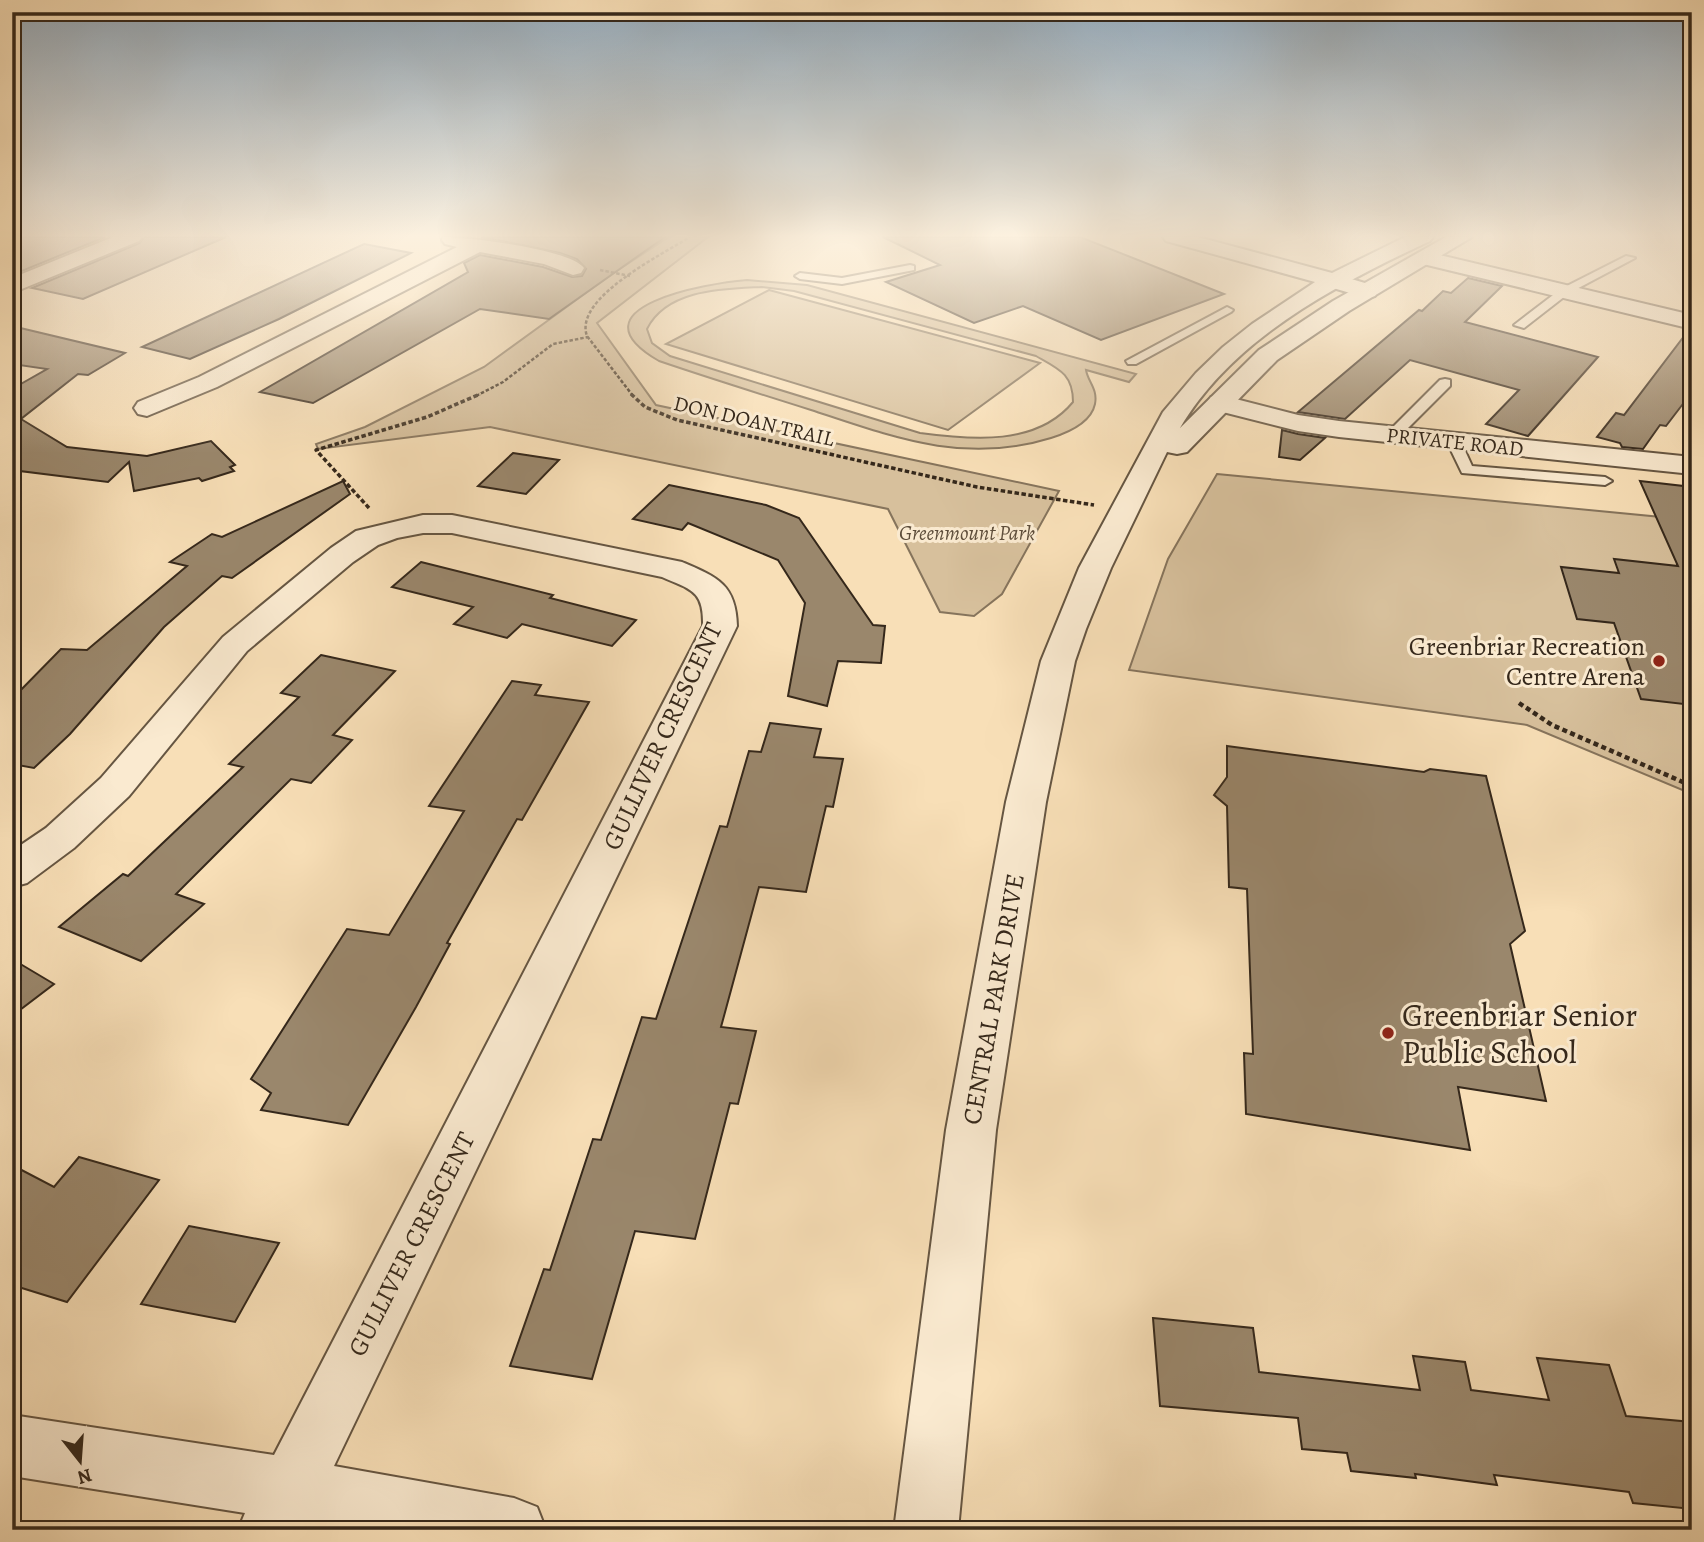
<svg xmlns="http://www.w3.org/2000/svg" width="1704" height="1542" font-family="Alegreya,serif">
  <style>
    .green { fill: #d7c09c; stroke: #86745c; stroke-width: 2; fill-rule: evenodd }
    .building { fill: #9a876c; stroke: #35281b; stroke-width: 2 }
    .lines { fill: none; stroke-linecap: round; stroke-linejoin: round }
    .service-casing { stroke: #665642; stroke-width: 4 }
    .minor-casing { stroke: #665642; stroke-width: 4 }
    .tertiary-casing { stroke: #665642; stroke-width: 4 }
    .path-far2 { stroke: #35281b; stroke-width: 2.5; stroke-dasharray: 3.5 2; stroke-linecap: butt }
    .path-far1 { stroke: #35281b; stroke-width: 3.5; stroke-dasharray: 4.5 2.5; stroke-linecap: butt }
    .path { stroke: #35281b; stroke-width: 4.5; stroke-dasharray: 5 3.5; stroke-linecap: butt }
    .service { fill: #faead0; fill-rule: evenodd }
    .minor { fill: #faead0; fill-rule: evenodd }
    .tertiary { fill: #faead0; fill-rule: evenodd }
    .poi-dot { fill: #8f2418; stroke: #faead0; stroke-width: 2.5 }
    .labels { text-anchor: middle; stroke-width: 6; stroke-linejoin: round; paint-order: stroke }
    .far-street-label { font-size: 21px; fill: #35281b; stroke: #faead0 }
    .far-park-label { font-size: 21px; font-style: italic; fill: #5e4e3b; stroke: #faead0 }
    .poi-label { font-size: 26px; fill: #35281b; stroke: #faead0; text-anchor: end }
    .street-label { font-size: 26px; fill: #35281b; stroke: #faead0 }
    .near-poi-label { font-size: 32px; fill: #35281b; stroke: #faead0; text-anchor: start }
  </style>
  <rect width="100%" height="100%" fill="#f8dfb7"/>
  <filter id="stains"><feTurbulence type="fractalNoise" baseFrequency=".00286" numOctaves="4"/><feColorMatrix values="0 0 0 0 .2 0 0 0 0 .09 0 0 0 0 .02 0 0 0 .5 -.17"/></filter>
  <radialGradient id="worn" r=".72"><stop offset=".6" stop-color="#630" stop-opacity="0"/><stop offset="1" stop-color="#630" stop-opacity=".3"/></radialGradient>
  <!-- green -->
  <g class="green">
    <path d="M 669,237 L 708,237 L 597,323 L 656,405 L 1059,491 L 1002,594 L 974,616 L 940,612 L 888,509 L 490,427 L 318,449 L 316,444 L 365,427 L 484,367 L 612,274 Z"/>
    <path d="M 747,280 L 807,285 L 1136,374 L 1129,382 L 1086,370 C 1088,382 1098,389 1095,404 C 1091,423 1067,433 1051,438 C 964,465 893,437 811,410 C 760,394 709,378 659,361 C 566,307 709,283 747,280 ZM 762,287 L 794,291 L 1036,356 C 1059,369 1073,374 1073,402 C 1037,446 972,440 920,433 L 670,356 L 652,343 L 647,329 C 667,289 723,289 762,287 Z"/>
    <path d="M 769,290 L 1040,363 L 948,430 L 666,344 Z"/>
    <path d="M 1217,474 L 1692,520 L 1692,794 L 1527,725 L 1129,670 L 1168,559 Z"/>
  </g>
  <!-- building -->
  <g class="building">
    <path d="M 12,237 L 105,237 L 12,275 Z"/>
    <path d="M 144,237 L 226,237 L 83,299 L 32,288 L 140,243 Z"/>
    <path d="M 481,237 L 665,237 L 549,319 L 480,309 L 313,403 L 260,392 L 468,272 L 464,263 L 480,255 L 543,267 L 572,277 L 582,276 L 586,269 L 577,259 L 560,253 Z"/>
    <path d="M 883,237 L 1080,237 L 1224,294 L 1101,340 L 1023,306 L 974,323 L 886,282 L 940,265 Z"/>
    <path d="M 364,244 L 411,253 L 279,319 L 190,359 L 142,347 Z"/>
    <path d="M 1468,278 L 1502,286 L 1465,322 L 1598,357 L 1528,436 L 1486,424 L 1519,390 L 1410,360 L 1345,419 L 1298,412 L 1419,310 L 1422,311 L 1443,291 L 1451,293 Z"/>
    <path d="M 12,326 L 125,353 L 88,375 L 78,374 L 21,419 L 67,447 L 147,456 L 211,441 L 235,465 L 230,467 L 234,471 L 202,481 L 199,478 L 134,491 L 129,462 L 108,482 L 12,470 L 12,389 L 47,369 L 12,364 Z"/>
    <path d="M 1688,331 L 1692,331 L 1692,392 L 1666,426 L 1660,425 L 1643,449 L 1622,447 L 1620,443 L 1597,437 L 1616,413 L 1624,415 Z"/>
    <path d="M 1282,430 L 1298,434 L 1325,438 L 1300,460 L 1279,457 Z"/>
    <path d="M 513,453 L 559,460 L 526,494 L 478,486 Z"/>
    <path d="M 343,481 L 350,494 L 232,578 L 222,576 L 164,627 L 70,734 L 34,768 L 12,764 L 12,699 L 61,649 L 87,650 L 187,566 L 170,562 L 212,534 L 222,537 Z"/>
    <path d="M 1640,481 L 1692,487 L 1692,705 L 1641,699 L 1614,623 L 1577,619 L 1561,567 L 1619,573 L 1614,559 L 1678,566 Z"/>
    <path d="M 669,485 L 766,505 L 799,518 L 873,625 L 885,626 L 881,663 L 838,661 L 827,706 L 788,696 L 805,603 L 778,560 L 688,523 L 682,530 L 633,519 Z"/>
    <path d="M 421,562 L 553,595 L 550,598 L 636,620 L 612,646 L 522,624 L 507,638 L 454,624 L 473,607 L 392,587 Z"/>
    <path d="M 321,655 L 395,671 L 333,735 L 352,740 L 311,783 L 291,779 L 176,894 L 204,904 L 141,961 L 59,927 L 123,874 L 128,876 L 243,767 L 229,764 L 299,697 L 281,693 Z"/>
    <path d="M 512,681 L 541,685 L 535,695 L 589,702 L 522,820 L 517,819 L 447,943 L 450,944 L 416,1007 L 348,1125 L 261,1110 L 271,1093 L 251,1079 L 347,929 L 389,935 L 464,811 L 429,806 Z"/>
    <path d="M 770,723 L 821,729 L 814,757 L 843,759 L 833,807 L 826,806 L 806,892 L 759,887 L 721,1027 L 756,1031 L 738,1104 L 730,1103 L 695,1239 L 635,1231 L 592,1379 L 510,1366 L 544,1269 L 550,1270 L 593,1139 L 601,1140 L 642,1017 L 656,1019 L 720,826 L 727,827 L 749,751 L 761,752 Z"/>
    <path d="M 1227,746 L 1424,772 L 1430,769 L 1486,776 L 1525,931 L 1510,944 L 1546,1101 L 1458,1087 L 1470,1150 L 1246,1114 L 1244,1053 L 1253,1054 L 1247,889 L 1229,887 L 1227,806 L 1214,795 L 1227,777 Z"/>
    <path d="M 12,959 L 54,984 L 12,1016 Z"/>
    <path d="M 79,1157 L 159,1180 L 67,1302 L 12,1285 L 12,1165 L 54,1187 Z"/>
    <path d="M 189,1226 L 279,1243 L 235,1322 L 141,1304 Z"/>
    <path d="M 1153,1318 L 1253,1328 L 1259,1372 L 1420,1390 L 1413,1356 L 1465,1362 L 1471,1390 L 1549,1400 L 1537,1358 L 1609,1365 L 1626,1416 L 1692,1422 L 1692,1509 L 1633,1503 L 1629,1492 L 1494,1475 L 1497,1485 L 1415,1474 L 1416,1478 L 1351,1471 L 1347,1453 L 1302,1449 L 1298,1418 L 1160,1406 Z"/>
  </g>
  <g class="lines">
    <!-- service casing -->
    <g class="service-casing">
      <g id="service">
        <path d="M 1626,256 L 1635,258 L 1569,293 L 1524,328 L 1514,325 L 1561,289 Z"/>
        <path d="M 910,265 L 914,266 L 914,270 L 842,284 L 800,279 L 795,276 L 800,273 L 842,278 Z"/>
        <path d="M 1227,307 L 1233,310 L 1231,312 L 1136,364 L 1128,364 L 1126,361 Z"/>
        <path d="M 1445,379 L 1450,380 L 1450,386 L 1398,438 L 1388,438 L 1388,432 L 1440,380 Z"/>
        <path d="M 1454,438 L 1461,442 L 1472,466 L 1605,477 L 1612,481 L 1605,485 L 1462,473 L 1447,442 Z"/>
      </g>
    </g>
    <!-- minor casing -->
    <g class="minor-casing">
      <g id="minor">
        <path d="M 113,237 L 142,237 L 139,241 L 12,293 L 12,278 Z"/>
        <path d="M 443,237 C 468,237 570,249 584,268 L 581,273 L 573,275 L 544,264 L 480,252 L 217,387 L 147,416 L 138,414 L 134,408 L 138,402 L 199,377 L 457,247 L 445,244 L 442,240 Z"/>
        <path d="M 1427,252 L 1692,315 L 1692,329 L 1419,263 L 1416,258 L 1419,253 Z"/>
        <path d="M 1331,273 L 1375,286 L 1378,291 L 1375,296 L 1367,298 L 1323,285 L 1320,280 L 1323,275 Z"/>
        <path d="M 1220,395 L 1298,415 L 1339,421 L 1692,457 L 1692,474 L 1339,437 L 1298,431 L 1211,409 L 1207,403 L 1211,397 Z"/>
        <path d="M 423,515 L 452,515 L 682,562 C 717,577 736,584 737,626 L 334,1466 L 514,1498 L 537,1507 L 546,1530 L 340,1530 L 307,1523 L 304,1530 L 238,1530 L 245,1513 L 12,1476 L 12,1415 L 274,1455 L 703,626 C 704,590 691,590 662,577 L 452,533 L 423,533 L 397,538 L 378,545 L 353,562 L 247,651 L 129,796 L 74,848 L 27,883 L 12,887 L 12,851 L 46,828 L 101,778 L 223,637 L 331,548 L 356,531 Z"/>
      </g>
    </g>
    <!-- tertiary casing -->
    <g class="tertiary-casing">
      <path id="tertiary" d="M 1163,237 L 1198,237 L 1332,273 L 1405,237 L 1433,237 L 1430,241 C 1338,284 1234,337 1180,428 L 1259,350 L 1333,301 L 1446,237 L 1472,237 L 1349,311 L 1277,360 L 1187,452 L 1177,454 L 1167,452 L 1111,568 L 1086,629 L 1075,661 L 1046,802 L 996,1130 L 958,1530 L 894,1530 L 946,1130 L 1006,802 L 1041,661 L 1079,568 L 1163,412 L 1196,373 L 1223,347 L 1252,324 L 1315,282 L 1166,241 Z"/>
    </g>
    <!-- path-far2 -->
    <g class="path-far2">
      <path d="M 600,270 L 630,276"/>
      <path d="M 476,396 L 503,382 L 553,344 L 588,337"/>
      <path d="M 633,396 L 587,336 C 573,298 663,254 690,237"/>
    </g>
    <!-- path-far1 -->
    <g class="path-far1">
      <path d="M 631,394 L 645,407 L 677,420 L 977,487 L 1094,505"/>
      <path d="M 369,508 L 316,450 L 427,417 L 480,394"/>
    </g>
    <!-- path -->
    <path class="path" d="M 1519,703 L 1552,725 L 1692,786"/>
    <!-- service -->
    <use href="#service" class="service"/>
    <!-- minor -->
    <use href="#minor" class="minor"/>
    <!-- tertiary -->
    <use href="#tertiary" class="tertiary"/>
  </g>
  <!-- sky -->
  <linearGradient id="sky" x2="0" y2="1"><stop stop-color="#94acbf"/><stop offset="0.52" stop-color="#fcf1df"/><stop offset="1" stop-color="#fcf1df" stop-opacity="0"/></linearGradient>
  <rect width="1704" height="453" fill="url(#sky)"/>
  <!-- markers -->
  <g class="poi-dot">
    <circle cx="1659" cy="661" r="7"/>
    <circle cx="1388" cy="1033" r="7"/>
  </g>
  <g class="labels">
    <!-- far-street labels -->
    <g class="far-street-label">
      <text transform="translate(754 421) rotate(13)" y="7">DON DOAN TRAIL</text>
      <text transform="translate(1455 442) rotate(6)" y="7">PRIVATE ROAD</text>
    </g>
    <!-- far-park labels -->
    <g class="far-park-label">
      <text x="967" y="540">Greenmount Park</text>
    </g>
    <!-- poi labels -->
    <g class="poi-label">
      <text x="1645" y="655">Greenbriar Recreation<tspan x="1645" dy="30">Centre Arena</tspan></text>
    </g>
    <!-- street labels -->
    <g class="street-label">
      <text transform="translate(662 736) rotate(-65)" y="9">GULLIVER CRESCENT</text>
      <text transform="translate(993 999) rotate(-80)" y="9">CENTRAL PARK DRIVE</text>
      <text transform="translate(411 1244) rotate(-63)" y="9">GULLIVER CRESCENT</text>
    </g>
    <!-- near-poi labels -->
    <g class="near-poi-label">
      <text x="1402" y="1026">Greenbriar Senior<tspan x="1402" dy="37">Public School</tspan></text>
    </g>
  </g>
  <!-- margin -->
  <rect width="1704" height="1542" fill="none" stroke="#f8dfb7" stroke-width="42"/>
  <rect x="14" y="14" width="1676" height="1514" fill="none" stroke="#35281b" stroke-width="3.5"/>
  <rect x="21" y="21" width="1662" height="1500" fill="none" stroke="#35281b" stroke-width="2"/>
  <!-- north arrow -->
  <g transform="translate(80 1461) rotate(163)" stroke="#faead0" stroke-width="5" paint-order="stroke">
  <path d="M0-5L12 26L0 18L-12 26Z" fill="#35281b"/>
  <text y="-10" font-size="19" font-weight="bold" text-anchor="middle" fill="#35281b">N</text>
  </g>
  <rect width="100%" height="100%" filter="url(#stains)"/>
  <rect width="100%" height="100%" fill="url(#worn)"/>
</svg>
